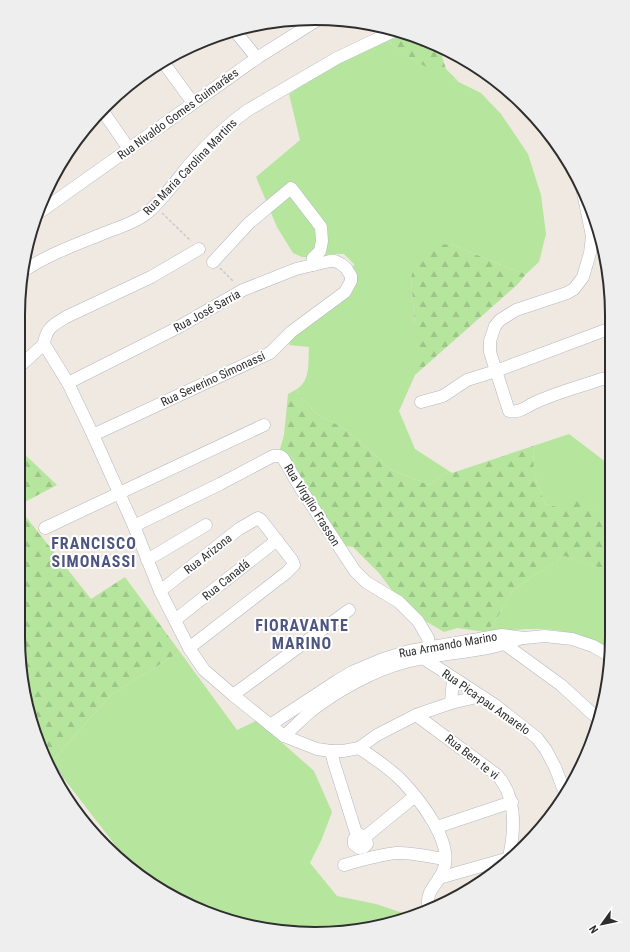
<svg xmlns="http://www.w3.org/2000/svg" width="630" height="952" font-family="'Roboto Condensed',sans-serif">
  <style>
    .grass { fill: #b6e59e }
    .forest { fill: url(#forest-firs) }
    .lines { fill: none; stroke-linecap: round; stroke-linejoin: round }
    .minor-casing { stroke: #b4b7c1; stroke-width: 13 }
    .path { stroke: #c9c9c9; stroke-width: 1.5; stroke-dasharray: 3 2; stroke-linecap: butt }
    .minor { stroke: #fff; stroke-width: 12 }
    .labels { text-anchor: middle; stroke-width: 4; stroke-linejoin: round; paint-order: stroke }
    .street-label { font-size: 12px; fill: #2e2e2e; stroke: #fff }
    .district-label { font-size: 16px; font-weight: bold; letter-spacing: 1px; fill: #4d5680; stroke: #fff }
    .rim { fill: none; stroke: #2e2e2e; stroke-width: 2 }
  </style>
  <defs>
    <pattern id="forest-firs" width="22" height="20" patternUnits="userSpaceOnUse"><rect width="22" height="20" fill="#b6e59e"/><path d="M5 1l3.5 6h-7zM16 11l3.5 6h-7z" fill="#9dc588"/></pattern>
  </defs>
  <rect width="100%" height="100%" fill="#efe9e1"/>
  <!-- grass -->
  <g class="grass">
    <path d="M 386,39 L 391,44 L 412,59 L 481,93 L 501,114 L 528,154 L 541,195 L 546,234 L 539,262 L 526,274 L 496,263 L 451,244 L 411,278 L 415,326 L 415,375 L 399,411 L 415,449 L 449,471 L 429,485 L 390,469 L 360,441 L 340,426 L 318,415 L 299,396 L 297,389 C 311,380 308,362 309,347 L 289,345 L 293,327 L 338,296 L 350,280 L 354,264 L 344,254 L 330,254 L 318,258 L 302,257 L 293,253 L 277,227 L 256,177 L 300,140 L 289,94 L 334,65 Z"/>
    <path d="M 569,434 L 611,466 L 610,515 L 605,519 L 591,505 L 558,507 L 545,504 L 534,473 L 533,446 Z"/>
    <path d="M 564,556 C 580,560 594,568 610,569 L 610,651 C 599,646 587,639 576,635 C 548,625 515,630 486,632 L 495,622 L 508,598 L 514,590 L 533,576 Z"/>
    <path d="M 180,652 L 237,730 L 260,719 L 270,732 L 314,771 L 332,812 L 321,841 L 310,863 L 337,896 L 376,904 L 412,916 L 392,924 L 295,933 L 202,911 L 134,872 L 115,853 L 119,850 L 51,762 L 112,694 Z"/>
  </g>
  <!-- forest -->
  <g class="forest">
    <path d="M 403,32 L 411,34 L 439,47 L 446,69 L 459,82 C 434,71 406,59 386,39 Z"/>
    <path d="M 451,244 L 496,263 L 526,274 L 518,284 L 415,375 L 415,326 L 411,278 L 415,263 L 425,252 L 437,245 Z"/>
    <path d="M 297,389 L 299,396 L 318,415 L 340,426 L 360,441 L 390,469 L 429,485 L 449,471 L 452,473 L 533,446 L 534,473 L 545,504 L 558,507 L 574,500 L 591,505 L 605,518 L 610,515 L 610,569 C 594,568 579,560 564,556 L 533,576 L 514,590 L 508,598 L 495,622 L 486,632 L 457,628 L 444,632 L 427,622 L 400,601 L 379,573 L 353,547 L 345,546 L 278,456 L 284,435 L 288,394 Z"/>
    <path d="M 19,449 L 57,485 L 19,505 Z"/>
    <path d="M 19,508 L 91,599 L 125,577 L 180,652 L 112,694 L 49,764 L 34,732 L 18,637 Z"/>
  </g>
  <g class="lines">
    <!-- minor casing -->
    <g class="minor-casing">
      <g id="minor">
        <path d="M 234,30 L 257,58"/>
        <path d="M 163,62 L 193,103"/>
        <path d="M 102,110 L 129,149"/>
        <path d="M 583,193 L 592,236 L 590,253 L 583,277 L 574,289 L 567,293 L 516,310 L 500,320 L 495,326 L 490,341 L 490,352 L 508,408 L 509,411 C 518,413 525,408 532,404 C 554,393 579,387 602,379 L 608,379 L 611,385"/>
        <path d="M 40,212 L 257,58 L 319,19"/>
        <path d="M 213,262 L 249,223 L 291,188 L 321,227 L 322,241 L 320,251 L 313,258 L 313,265"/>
        <path d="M 22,272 C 48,254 78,244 107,232 C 120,227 134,223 146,214 C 162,201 175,182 188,166 C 206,145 225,126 248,110 L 337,58 L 396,30"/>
        <path d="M 44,344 L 68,383 L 93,435 L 134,526 L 160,591 L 189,648 L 204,670 L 233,695 L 284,736 L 317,749 L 331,751 L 343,751 L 359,748 L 377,735 L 416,715 L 451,703 L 481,696"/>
        <path d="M 44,344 C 46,328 53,325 66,317 L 151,277 L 199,249"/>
        <path d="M 20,366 L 44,344"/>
        <path d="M 68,383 L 175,329 L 243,290 L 296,269 L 330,261 L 335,261 L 341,264 L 346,268 L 351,276 L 351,281 L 345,292 L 291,332 L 270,353 L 93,435"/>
        <path d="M 421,402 L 443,396 L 467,380 L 496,371 L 611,328"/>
        <path d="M 134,526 L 220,484 L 273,456 L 280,456 L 283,458 L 301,489 L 355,571 L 366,582 L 399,602 L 418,621 L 428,638 L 430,657"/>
        <path d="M 45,528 L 264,425"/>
        <path d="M 147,560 L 206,525"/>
        <path d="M 160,591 L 239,529 L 258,518 L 261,520 L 265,525 L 292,560 L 294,565 L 286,573 L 189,648"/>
        <path d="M 175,620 L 277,540"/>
        <path d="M 503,640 L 506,645 L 561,685 L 597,718"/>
        <path d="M 423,658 L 495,705 L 537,738 L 546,750 L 555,767 L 565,793"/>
        <path d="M 233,695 L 349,610"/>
        <path d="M 451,703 L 453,678"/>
        <path d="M 416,715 L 497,775 C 517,797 515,830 509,857"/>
        <path d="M 270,725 L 337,681 L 352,672 L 383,659 L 409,651 L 502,635 L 524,638 L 545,636 L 572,639 L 593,646 L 610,656"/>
        <path d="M 284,736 C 293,728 302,719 311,711 C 337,691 374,670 406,662 C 444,652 485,653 522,638"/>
        <path d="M 359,748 C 374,758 391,769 403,782 C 420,800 450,839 445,864 C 442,884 425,886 428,909"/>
        <path d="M 331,751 L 334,763 L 357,836 L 354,839 L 354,844 L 359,848 L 364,847 L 367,844 L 366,839 L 361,835 L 357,836"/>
        <path d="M 54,774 L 57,779"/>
        <path d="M 437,827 L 512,802"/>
        <path d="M 365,837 L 414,797"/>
        <path d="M 344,865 C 361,860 378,855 396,853 C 412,852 429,857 445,859"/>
        <path d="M 439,878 L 506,859"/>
      </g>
    </g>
    <!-- path -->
    <g class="path">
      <path d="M 162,213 L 191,241"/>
      <path d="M 220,268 L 234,282"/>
    </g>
    <!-- minor -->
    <use href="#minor" class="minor"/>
  </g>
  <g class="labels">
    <!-- street labels -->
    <g class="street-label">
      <text transform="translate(178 114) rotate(-36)" y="4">Rua Nivaldo Gomes Guimarães</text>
      <text transform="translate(190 167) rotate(-46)" y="4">Rua Maria Carolina Martins</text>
      <text transform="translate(207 311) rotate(-29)" y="4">Rua José Sarria</text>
      <text transform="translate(213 379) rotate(-25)" y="4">Rua Severino Simonassi</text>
      <text transform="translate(312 505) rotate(58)" y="4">Rua Virgílio Frasson</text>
      <text transform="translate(208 554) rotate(-38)" y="4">Rua Arizona</text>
      <text transform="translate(226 580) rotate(-39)" y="4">Rua Canadá</text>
      <text transform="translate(448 645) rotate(-10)" y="4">Rua Armando Marino</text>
      <text transform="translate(486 702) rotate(35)" y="4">Rua Pica-pau Amarelo</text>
      <text transform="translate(472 757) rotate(38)" y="4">Rua Bem te vi</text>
    </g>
    <!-- district labels -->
    <g class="district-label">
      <text x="94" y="549">FRANCISCO<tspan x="94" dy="18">SIMONASSI</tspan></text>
      <text x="302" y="631">FIORAVANTE<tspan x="302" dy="18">MARINO</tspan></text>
    </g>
  </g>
  <!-- crop -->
  <path d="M0 0H630V952H0ZM315 25H315A290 290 0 0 1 605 315V637A290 290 0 0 1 315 927H315A290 290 0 0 1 25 637V315A290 290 0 0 1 315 25Z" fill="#eee" fill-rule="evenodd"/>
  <path class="rim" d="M315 25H315A290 290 0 0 1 605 315V637A290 290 0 0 1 315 927H315A290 290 0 0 1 25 637V315A290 290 0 0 1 315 25Z"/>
  <!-- north arrow -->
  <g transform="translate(602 924) rotate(237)" stroke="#ffffff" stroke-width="3" paint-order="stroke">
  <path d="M0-3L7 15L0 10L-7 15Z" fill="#2e2e2e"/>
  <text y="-6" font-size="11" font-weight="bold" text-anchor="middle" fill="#2e2e2e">N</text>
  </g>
</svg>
